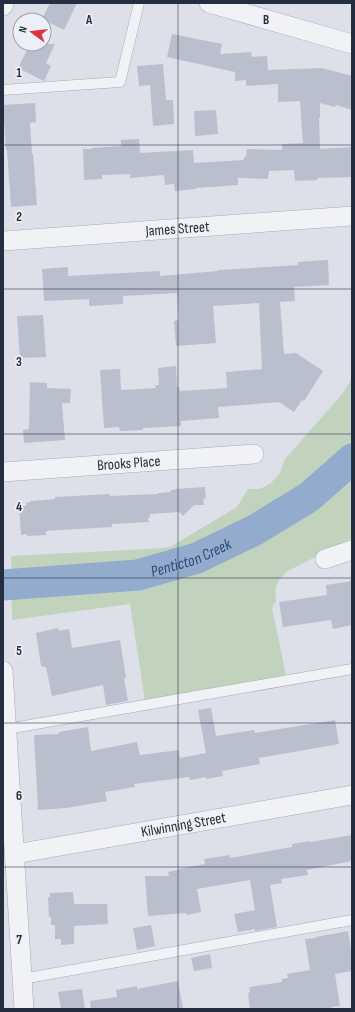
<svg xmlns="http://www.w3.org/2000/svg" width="355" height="1012" font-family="'Sofia Sans Condensed',sans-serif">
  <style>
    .green { fill: #c1d3bd }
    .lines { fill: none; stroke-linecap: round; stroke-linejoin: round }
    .river { stroke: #93abcd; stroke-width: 31 }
    .building { fill: #b9bfcc }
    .lane-casing { stroke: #a6aab6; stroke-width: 11 }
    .street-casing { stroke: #a6aab6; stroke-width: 20 }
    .lane { stroke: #f0f2f6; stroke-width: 10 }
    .street { stroke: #f0f2f6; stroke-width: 19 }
    .grid { fill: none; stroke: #252d41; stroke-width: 1; stroke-opacity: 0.55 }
    .labels { text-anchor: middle; stroke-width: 3.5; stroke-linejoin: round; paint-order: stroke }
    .street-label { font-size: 15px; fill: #252d41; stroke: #ecf0f6 }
    .water-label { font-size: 16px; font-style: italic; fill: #2a4879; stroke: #ecf0f6 }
    .grid-label { font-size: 13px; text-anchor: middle; font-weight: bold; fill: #252d41; stroke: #ecf0f6; stroke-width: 3.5; stroke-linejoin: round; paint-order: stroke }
  </style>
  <rect width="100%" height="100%" fill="#dde0e8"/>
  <!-- green -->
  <path class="green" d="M 352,378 L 352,538 L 286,572 C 275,584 275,587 276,603 L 274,603 L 272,608 L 286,675 L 145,701 L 130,604 L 12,620 L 11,556 L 150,549 L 170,547 L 237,507 L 248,489 L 260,489 L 271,483 L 280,473 L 285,459 L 343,393 Z"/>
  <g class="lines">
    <!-- river -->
    <path class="river" id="s1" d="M 3,585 L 138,575 L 197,558 L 255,530 L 309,497 L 352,459"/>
  </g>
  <!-- building -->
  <g class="building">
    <path d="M 50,3 L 77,3 L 64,30 L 42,19 Z"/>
    <path d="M 172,34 L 222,44 L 220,54 L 251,52 L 252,57 L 267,56 L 268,70 L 322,68 L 352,76 L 352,110 L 336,105 L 335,107 L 320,103 L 320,118 L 319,118 L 320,149 L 352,147 L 352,177 L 317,178 L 318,180 L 295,181 L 294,170 L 269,171 L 268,179 L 238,178 L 238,185 L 196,188 L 196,189 L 175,191 L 174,184 L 165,185 L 164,175 L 130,178 L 130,174 L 102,175 L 102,179 L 84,180 L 83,149 L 92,149 L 92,148 L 121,146 L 121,140 L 139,139 L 140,153 L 193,150 L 194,163 L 244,160 L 244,157 L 246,157 L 247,149 L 282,150 L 282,144 L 303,143 L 300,101 L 278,102 L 278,84 L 246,86 L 246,80 L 235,81 L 235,72 L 167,57 Z"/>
    <path d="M 30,44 L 55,44 L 46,63 L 51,66 L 44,81 L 18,68 Z"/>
    <path d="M 163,64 L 166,100 L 173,100 L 174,124 L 153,126 L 150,85 L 139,86 L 137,66 Z"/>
    <path d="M 35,103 L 36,122 L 30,123 L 32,154 L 33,154 L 37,205 L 11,207 L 7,150 L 6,150 L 3,105 Z"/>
    <path d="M 216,110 L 218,134 L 195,136 L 194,111 Z"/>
    <path d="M 328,260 L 329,285 L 294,287 L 295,301 L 280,302 L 284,354 L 296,353 L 323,371 L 304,401 L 302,400 L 294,412 L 279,402 L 218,407 L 219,418 L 181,421 L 181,426 L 143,428 L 143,430 L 120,431 L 119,427 L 104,428 L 100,370 L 120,369 L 121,390 L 156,388 L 155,385 L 159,385 L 158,368 L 176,366 L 177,387 L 179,387 L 180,391 L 227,388 L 226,372 L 262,369 L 259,303 L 213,306 L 216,343 L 176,346 L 174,321 L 179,320 L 177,293 L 123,296 L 123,304 L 89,306 L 89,299 L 44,301 L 42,269 L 68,267 L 68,276 L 160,271 L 160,276 L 218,271 L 218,270 L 298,265 L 298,262 Z"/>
    <path d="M 43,315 L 46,357 L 20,358 L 17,316 Z"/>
    <path d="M 30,382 L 47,383 L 47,388 L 71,389 L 70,403 L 62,403 L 65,440 L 24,443 L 23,430 L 29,429 Z"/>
    <path d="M 205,487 L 206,497 L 203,500 L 204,505 L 194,505 L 183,516 L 179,512 L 150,514 L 150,517 L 148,518 L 149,522 L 112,524 L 112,527 L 46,531 L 46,535 L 27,536 L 27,534 L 21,535 L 19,506 L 26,506 L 26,503 L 31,502 L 31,501 L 55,499 L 55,497 L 110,494 L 110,496 L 158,494 L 158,493 L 171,492 L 170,490 L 175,490 L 175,489 Z"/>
    <path d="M 352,581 L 352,625 L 333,629 L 331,620 L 283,627 L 279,602 L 327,595 L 326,585 Z"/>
    <path d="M 58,628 L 59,631 L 69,629 L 72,648 L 120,640 L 126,678 L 124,678 L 128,701 L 106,705 L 103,685 L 52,696 L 46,667 L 43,667 L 43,666 L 41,666 L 36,633 Z"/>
    <path d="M 211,708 L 216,736 L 254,730 L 255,733 L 335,720 L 339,744 L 259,758 L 260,764 L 222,771 L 223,776 L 206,779 L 206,777 L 190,780 L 189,777 L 134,784 L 135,787 L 105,792 L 107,801 L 66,808 L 38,810 L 34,735 L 59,734 L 59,732 L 88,727 L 91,751 L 137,742 L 140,755 L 179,750 L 180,758 L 206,753 L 198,710 Z"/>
    <path d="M 352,835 L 352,861 L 307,870 L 308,875 L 281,879 L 282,883 L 270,885 L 277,927 L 255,931 L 255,929 L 238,932 L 234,914 L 255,910 L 250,880 L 197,889 L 201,912 L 187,915 L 186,913 L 148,916 L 145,876 L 169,876 L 168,872 L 178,870 L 178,869 L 205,864 L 204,859 L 230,855 L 230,858 L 292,847 L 292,844 L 310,841 L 311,842 Z"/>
    <path d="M 73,892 L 74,904 L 107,904 L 108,924 L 74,926 L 74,944 L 61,945 L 61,939 L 55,939 L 55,925 L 51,925 L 51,917 L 49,917 L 48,897 L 50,897 L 50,893 Z"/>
    <path d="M 151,925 L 155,946 L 137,950 L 133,928 Z"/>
    <path d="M 348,931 L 351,950 L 352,950 L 352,971 L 335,974 L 340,1006 L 331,1007 L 332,1009 L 250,1009 L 248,993 L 250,992 L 249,987 L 282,982 L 282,979 L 288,978 L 287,974 L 310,970 L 305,939 L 316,938 L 316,937 Z"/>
    <path d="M 210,954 L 212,968 L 194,971 L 191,958 Z"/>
    <path d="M 178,981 L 183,1009 L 91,1009 L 90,1001 L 117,997 L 116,990 L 137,986 L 137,989 Z"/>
    <path d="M 82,989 L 85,1009 L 61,1009 L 58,992 Z"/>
  </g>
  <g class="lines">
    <!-- lane casing -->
    <g class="lane-casing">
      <g id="lane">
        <path d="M 3,90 L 120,82 L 139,3"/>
        <path d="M 7,729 L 352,669"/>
        <path d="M 22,979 L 352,920"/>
      </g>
    </g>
    <!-- street casing -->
    <g class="street-casing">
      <g id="street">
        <path d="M 209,3 L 352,44"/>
        <path d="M 3,6 L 4,3"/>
        <path id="s2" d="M 3,241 L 352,216"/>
        <path id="s3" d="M 3,472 L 254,454"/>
        <path d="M 325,559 L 352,550"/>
        <path d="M 3,671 L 24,1009"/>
        <path id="s4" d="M 15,854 L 352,795"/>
      </g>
    </g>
    <!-- lane -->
    <use href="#lane" class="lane"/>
    <!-- street -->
    <use href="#street" class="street"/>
  </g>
  <!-- grid -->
  <path class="grid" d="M 178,3 L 178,1009M 3,145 L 352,145M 3,289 L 352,289M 3,434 L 352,434M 3,578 L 352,578M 3,723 L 352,723M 3,867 L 352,867"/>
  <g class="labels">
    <!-- street labels -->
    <g class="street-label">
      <text dy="5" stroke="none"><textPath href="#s2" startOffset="175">James Street</textPath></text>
      <text dy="5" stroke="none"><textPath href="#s3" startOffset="126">Brooks Place</textPath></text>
      <text dy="5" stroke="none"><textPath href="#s4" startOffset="171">Kilwinning Street</textPath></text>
    </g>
    <!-- water labels -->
    <g class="water-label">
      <text dy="6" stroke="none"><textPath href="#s1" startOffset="191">Penticton Creek</textPath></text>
    </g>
  </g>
  <g class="grid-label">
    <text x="89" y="24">A</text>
    <text x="266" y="24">B</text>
    <text x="19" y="77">1</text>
    <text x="19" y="221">2</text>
    <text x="19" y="366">3</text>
    <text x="19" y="511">4</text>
    <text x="19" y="655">5</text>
    <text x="19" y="800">6</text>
    <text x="19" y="944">7</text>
  </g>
  <!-- border -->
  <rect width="355" height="1012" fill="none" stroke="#252d41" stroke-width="8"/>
  <!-- north arrow -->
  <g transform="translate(32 32) rotate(285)"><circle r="19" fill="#ecf0f6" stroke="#9ca2ae"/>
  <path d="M0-3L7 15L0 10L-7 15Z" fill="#dd3240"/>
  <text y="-6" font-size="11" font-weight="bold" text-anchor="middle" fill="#252d41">N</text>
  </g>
</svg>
